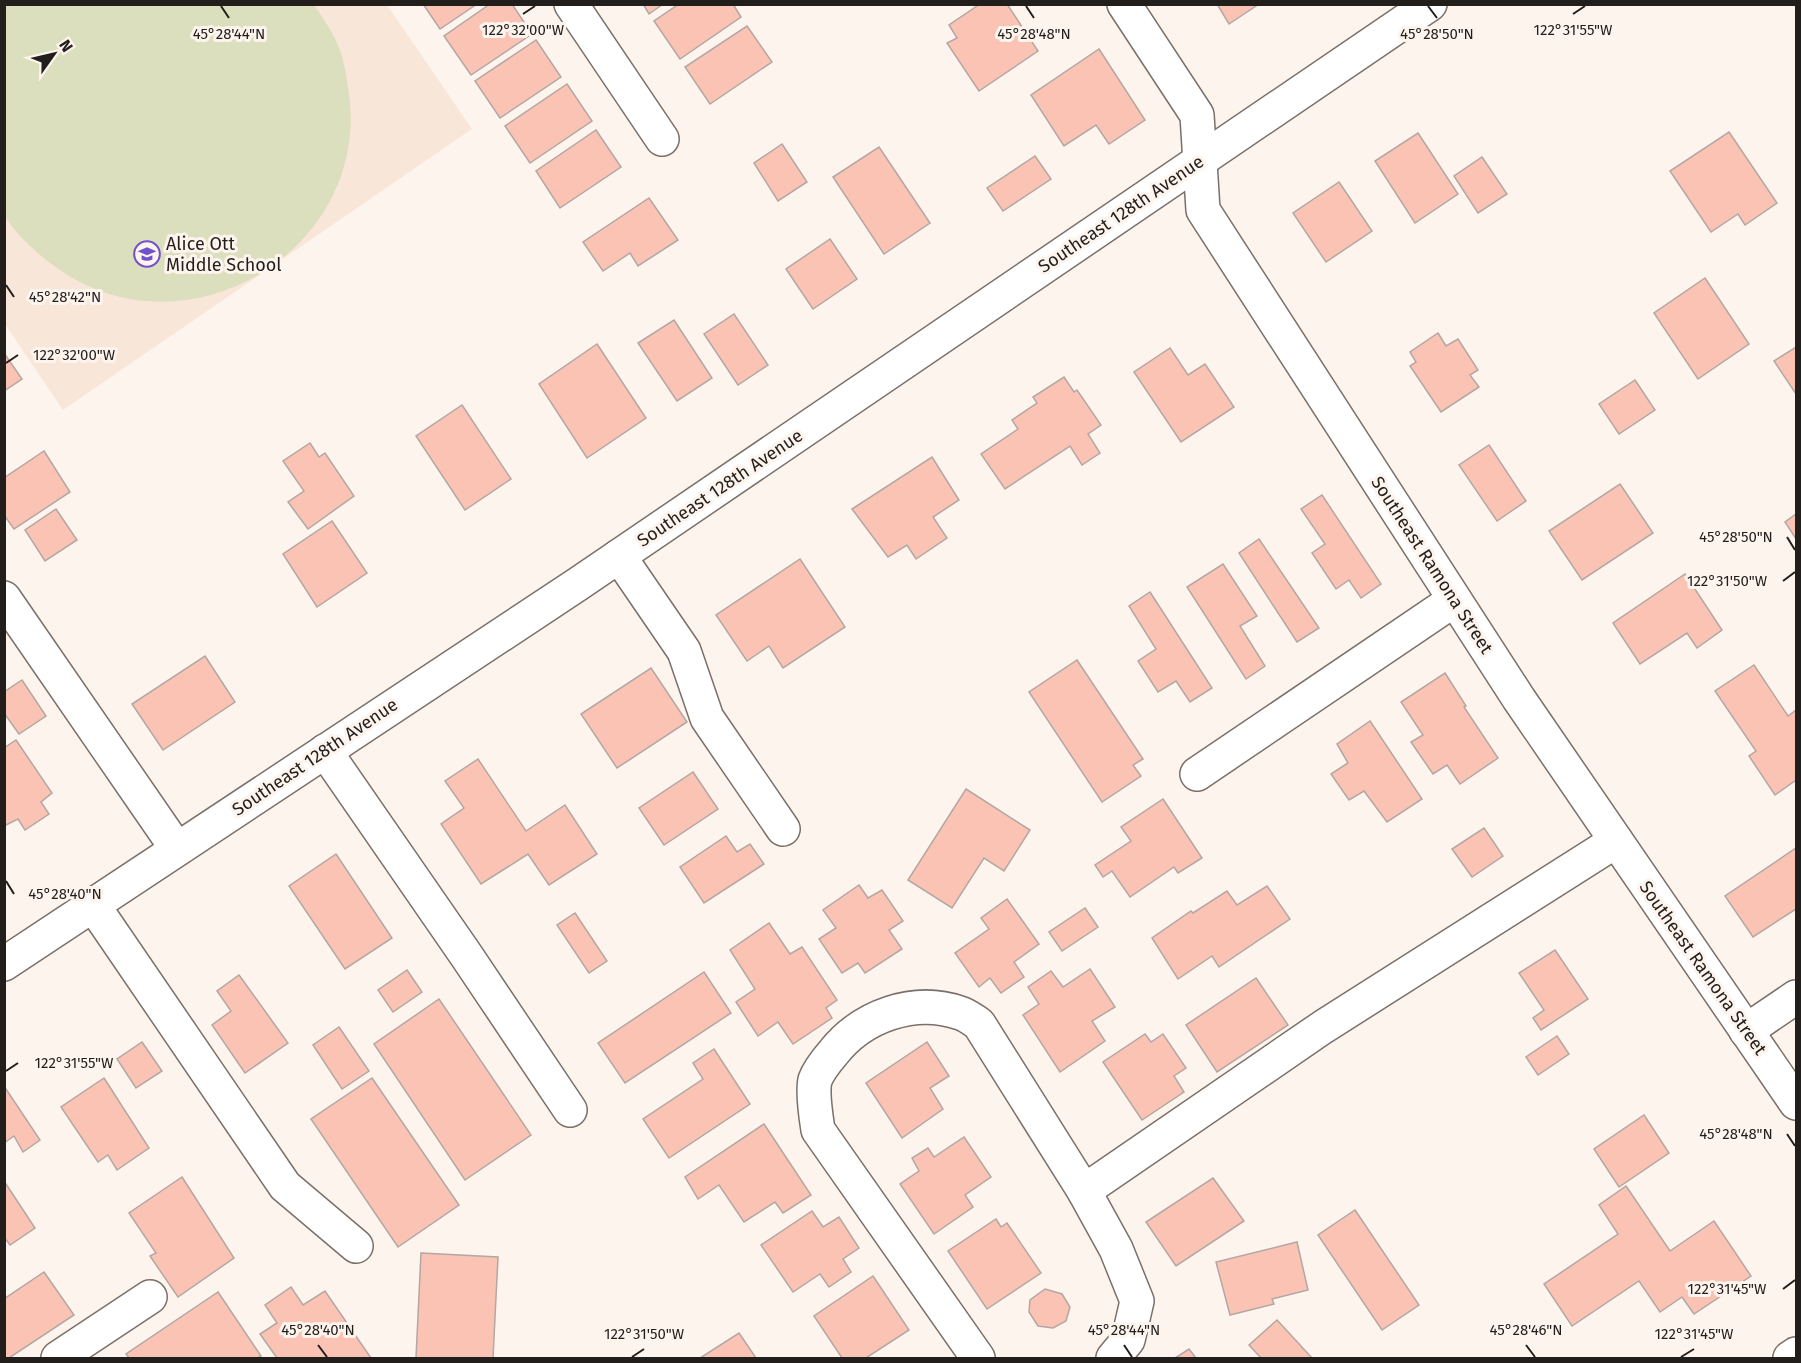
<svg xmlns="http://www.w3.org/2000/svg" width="1801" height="1363" font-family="'Fira Sans',sans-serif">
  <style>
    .built { fill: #f8e6d9 }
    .green { fill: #dcdfbd }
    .building { fill: #fac3b4; stroke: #b4a7a3; stroke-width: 1.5 }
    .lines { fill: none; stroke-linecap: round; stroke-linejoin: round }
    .minor-casing { stroke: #7a7069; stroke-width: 36 }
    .minor { stroke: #fff; stroke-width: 33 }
    .ticks { fill: none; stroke: #221e1b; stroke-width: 2 }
    .labels { text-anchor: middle; stroke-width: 6; stroke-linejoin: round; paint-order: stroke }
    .street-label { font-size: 18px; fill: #221e1b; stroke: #fef4ee }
    .poi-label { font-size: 18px; fill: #221e1b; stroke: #fef4ee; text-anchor: start }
    .ticks-label { font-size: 15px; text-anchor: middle; fill: #221e1b; stroke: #fef4ee; stroke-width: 6; stroke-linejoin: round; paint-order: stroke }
  </style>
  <rect width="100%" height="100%" fill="#fef4ee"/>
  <!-- built -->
  <path class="built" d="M 4,5 L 387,5 L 472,129 L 63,410 L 5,324 Z"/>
  <!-- green -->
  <path class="green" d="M 4,5 L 314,5 C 323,18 333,32 339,48 C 344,60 346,74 348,87 C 376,251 181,365 50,263 C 38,254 8,227 4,213 C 1,201 4,173 4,159 C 4,107 4,56 4,5 Z"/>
  <!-- building -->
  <g class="building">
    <path d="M 423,4 L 477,4 L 440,29 Z"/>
    <path d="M 490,4 L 512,4 L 532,34 L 471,75 L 444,36 Z"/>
    <path d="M 643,4 L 663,4 L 649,14 Z"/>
    <path d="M 679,4 L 733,4 L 741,17 L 680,59 L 654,21 Z"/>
    <path d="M 980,4 L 1007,4 L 1038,51 L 979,91 L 947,43 L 957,38 L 949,25 Z"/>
    <path d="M 1217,4 L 1259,4 L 1229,24 Z"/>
    <path d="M 747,26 L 772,62 L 710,104 L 685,67 Z"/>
    <path d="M 536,40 L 561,77 L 500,118 L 475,81 Z"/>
    <path d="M 1099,49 L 1145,120 L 1109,144 L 1096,125 L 1064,146 L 1031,95 Z"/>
    <path d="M 567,84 L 592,121 L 530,163 L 505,126 Z"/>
    <path d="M 596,130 L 621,167 L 560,208 L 536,171 Z"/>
    <path d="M 1729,132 L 1777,203 L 1745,225 L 1738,214 L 1711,232 L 1670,171 Z"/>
    <path d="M 1418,133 L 1458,194 L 1415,223 L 1375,161 Z"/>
    <path d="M 782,144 L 807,182 L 778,201 L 754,163 Z"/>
    <path d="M 879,147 L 930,223 L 884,254 L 833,177 Z"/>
    <path d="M 1035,156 L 1051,179 L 1003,211 L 987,188 Z"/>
    <path d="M 1482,157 L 1507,194 L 1478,213 L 1454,176 Z"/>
    <path d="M 1339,182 L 1372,231 L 1326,262 L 1293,213 Z"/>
    <path d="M 649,198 L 678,240 L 638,266 L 630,253 L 603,271 L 583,242 Z"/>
    <path d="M 830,239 L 857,279 L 813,309 L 786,269 Z"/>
    <path d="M 1705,278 L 1749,344 L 1698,379 L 1654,313 Z"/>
    <path d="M 734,314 L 768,365 L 738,385 L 704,334 Z"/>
    <path d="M 674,320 L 712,378 L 677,401 L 638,343 Z"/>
    <path d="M 1438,333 L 1446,346 L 1458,339 L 1478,370 L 1470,375 L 1479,387 L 1441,412 L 1410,366 L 1416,362 L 1410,352 Z"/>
    <path d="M 597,344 L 646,418 L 587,458 L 539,384 Z"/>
    <path d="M 1796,347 L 1796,394 L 1774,361 Z"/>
    <path d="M 1170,348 L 1188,375 L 1205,364 L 1234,407 L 1181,442 L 1134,372 Z"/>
    <path d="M 4,353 L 22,379 L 4,391 Z"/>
    <path d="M 1064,377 L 1074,392 L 1077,390 L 1101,425 L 1088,434 L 1100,453 L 1082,465 L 1070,446 L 1005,489 L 981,454 L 1018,429 L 1012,420 L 1037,403 L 1033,397 Z"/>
    <path d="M 1635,380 L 1655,410 L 1619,434 L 1599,404 Z"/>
    <path d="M 462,405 L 511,479 L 465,510 L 416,436 Z"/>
    <path d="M 310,443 L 319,457 L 325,453 L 354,496 L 308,529 L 288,502 L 304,491 L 283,461 Z"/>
    <path d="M 1489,445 L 1526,501 L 1497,521 L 1459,465 Z"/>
    <path d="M 44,451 L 70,492 L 14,529 L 4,515 L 4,478 Z"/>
    <path d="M 932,457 L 959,500 L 933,517 L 947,538 L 916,559 L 907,545 L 888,557 L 852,509 Z"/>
    <path d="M 1620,484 L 1653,533 L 1582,580 L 1549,531 Z"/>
    <path d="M 1322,495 L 1381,584 L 1361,598 L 1349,580 L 1336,589 L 1312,553 L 1325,544 L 1301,509 Z"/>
    <path d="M 56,509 L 77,540 L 45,561 L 25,530 Z"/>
    <path d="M 1796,514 L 1796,539 L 1785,522 Z"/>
    <path d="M 332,521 L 367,573 L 317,607 L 283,554 Z"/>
    <path d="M 1259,539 L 1319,628 L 1297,642 L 1239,553 Z"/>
    <path d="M 800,559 L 845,627 L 783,668 L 769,646 L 747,661 L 716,615 Z"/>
    <path d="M 1223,564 L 1257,616 L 1240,626 L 1265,666 L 1246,679 L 1187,587 Z"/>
    <path d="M 1685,574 L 1722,630 L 1697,648 L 1687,633 L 1640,664 L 1613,623 Z"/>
    <path d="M 1150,592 L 1212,688 L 1190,702 L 1176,681 L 1158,692 L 1138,661 L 1156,649 L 1129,606 Z"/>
    <path d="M 205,656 L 235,702 L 163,750 L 132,704 Z"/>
    <path d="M 1077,660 L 1143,759 L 1133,765 L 1141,776 L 1102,802 L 1029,692 Z"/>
    <path d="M 1754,665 L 1788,716 L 1796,710 L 1796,780 L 1775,795 L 1749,756 L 1756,751 L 1715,691 Z"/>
    <path d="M 651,668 L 687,722 L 617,768 L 581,714 Z"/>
    <path d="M 1445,673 L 1466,706 L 1464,707 L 1498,758 L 1460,784 L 1447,765 L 1433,774 L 1411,742 L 1423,735 L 1401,702 Z"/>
    <path d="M 22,680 L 46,716 L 19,734 L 4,713 L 4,692 Z"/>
    <path d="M 1370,721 L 1422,799 L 1387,822 L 1364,791 L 1349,800 L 1331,774 L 1348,763 L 1337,744 Z"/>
    <path d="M 16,740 L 52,793 L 41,802 L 49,814 L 25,830 L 18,819 L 4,826 L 4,748 Z"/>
    <path d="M 478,759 L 526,831 L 565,805 L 597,854 L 549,885 L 528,854 L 481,884 L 441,824 L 464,808 L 445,781 Z"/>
    <path d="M 693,772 L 718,809 L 664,845 L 639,808 Z"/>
    <path d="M 966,789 L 1030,830 L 1004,871 L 984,858 L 952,908 L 908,880 Z"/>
    <path d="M 1163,799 L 1202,858 L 1178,873 L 1174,867 L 1130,897 L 1112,871 L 1103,877 L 1095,865 L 1131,841 L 1121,827 Z"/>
    <path d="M 1484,828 L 1503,856 L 1472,877 L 1452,849 Z"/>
    <path d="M 726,836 L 737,852 L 750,844 L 764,864 L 704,903 L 680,867 Z"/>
    <path d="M 1796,848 L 1796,909 L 1753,937 L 1725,896 Z"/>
    <path d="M 336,854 L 392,938 L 345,969 L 289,886 Z"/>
    <path d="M 859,885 L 868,898 L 882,890 L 903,921 L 889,930 L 902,949 L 865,973 L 858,963 L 842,973 L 819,939 L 836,928 L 823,910 Z"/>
    <path d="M 1267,886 L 1290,919 L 1219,967 L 1212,956 L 1178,979 L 1152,938 L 1191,911 L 1193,913 L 1227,891 L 1237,905 Z"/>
    <path d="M 1007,899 L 1039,944 L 1014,962 L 1024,977 L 1001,993 L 990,978 L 979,987 L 955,953 L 989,929 L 981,918 Z"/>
    <path d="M 1085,908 L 1098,927 L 1062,951 L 1049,932 Z"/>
    <path d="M 575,913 L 607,961 L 589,973 L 557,925 Z"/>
    <path d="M 769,923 L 790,954 L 802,947 L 837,1000 L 826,1008 L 832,1018 L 793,1044 L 778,1022 L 758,1036 L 736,1002 L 755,989 L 730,950 Z"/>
    <path d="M 1555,950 L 1588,999 L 1541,1030 L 1533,1018 L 1544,1010 L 1519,973 Z"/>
    <path d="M 1090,969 L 1115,1007 L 1092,1021 L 1105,1041 L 1060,1072 L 1023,1015 L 1039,1004 L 1028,987 L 1051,971 L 1063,987 Z"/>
    <path d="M 407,970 L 422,992 L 393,1012 L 378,990 Z"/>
    <path d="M 704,972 L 731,1013 L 625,1083 L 598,1043 Z"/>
    <path d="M 239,975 L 288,1043 L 245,1073 L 212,1025 L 231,1011 L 217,991 Z"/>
    <path d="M 1256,978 L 1288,1025 L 1217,1072 L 1186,1025 Z"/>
    <path d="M 439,999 L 531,1135 L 465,1180 L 374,1044 Z"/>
    <path d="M 339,1027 L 369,1071 L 342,1089 L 313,1045 Z"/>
    <path d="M 1145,1034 L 1151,1042 L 1163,1034 L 1186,1068 L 1174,1076 L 1184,1092 L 1142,1120 L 1103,1062 Z"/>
    <path d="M 1557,1036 L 1569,1054 L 1538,1075 L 1526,1057 Z"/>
    <path d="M 142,1042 L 162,1071 L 136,1088 L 117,1059 Z"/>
    <path d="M 927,1042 L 949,1076 L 930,1088 L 943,1109 L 902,1138 L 866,1083 Z"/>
    <path d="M 714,1049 L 750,1104 L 669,1158 L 643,1119 L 703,1079 L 693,1063 Z"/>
    <path d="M 104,1078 L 149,1148 L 117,1170 L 108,1155 L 98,1162 L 61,1107 Z"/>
    <path d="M 372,1078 L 459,1205 L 398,1247 L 311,1119 Z"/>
    <path d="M 4,1086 L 40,1140 L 23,1152 L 14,1136 L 4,1143 Z"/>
    <path d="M 1644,1115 L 1669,1153 L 1619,1187 L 1594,1149 Z"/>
    <path d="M 764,1124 L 811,1195 L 783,1213 L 775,1202 L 744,1222 L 719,1185 L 698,1199 L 685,1177 Z"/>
    <path d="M 964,1137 L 991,1177 L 965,1195 L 973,1207 L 934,1234 L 900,1184 L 919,1171 L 912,1158 L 928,1148 L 934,1157 Z"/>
    <path d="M 182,1177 L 234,1258 L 178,1297 L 150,1256 L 156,1253 L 129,1213 Z"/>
    <path d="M 1213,1178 L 1244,1221 L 1176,1266 L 1146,1222 Z"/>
    <path d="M 4,1181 L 35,1228 L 10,1245 L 4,1237 Z"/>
    <path d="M 1626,1186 L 1670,1251 L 1714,1221 L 1751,1276 L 1694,1314 L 1682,1297 L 1660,1312 L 1639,1281 L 1572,1326 L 1544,1284 L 1618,1234 L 1599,1205 Z"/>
    <path d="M 1355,1210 L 1419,1305 L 1382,1330 L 1318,1235 Z"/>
    <path d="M 812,1211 L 823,1227 L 839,1217 L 859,1248 L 843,1259 L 851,1272 L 829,1287 L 820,1274 L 793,1292 L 761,1245 Z"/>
    <path d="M 996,1219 L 1001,1227 L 1007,1223 L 1041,1273 L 987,1309 L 948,1251 Z"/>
    <path d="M 1297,1242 L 1308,1290 L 1272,1299 L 1274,1304 L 1230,1315 L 1216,1262 Z"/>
    <path d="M 421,1253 L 498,1257 L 493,1358 L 416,1358 Z"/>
    <path d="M 44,1272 L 74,1315 L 9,1358 L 4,1358 L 4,1299 Z"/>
    <path d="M 873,1276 L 909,1330 L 866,1358 L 842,1358 L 814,1316 Z"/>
    <path d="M 291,1287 L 303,1305 L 325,1291 L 371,1358 L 277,1358 L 260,1334 L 277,1323 L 265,1305 Z"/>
    <path d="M 1045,1289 L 1062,1294 L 1070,1307 L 1066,1321 L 1053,1328 L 1038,1326 L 1029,1312 L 1030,1300 Z"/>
    <path d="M 218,1292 L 261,1356 L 257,1358 L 129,1358 L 126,1354 Z"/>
    <path d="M 1277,1320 L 1312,1358 L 1261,1358 L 1249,1345 Z"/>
    <path d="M 739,1333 L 756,1358 L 700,1358 Z"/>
    <path d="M 1189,1349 L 1196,1358 L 1175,1358 Z"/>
  </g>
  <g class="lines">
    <!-- minor casing -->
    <g class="minor-casing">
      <g id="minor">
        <path d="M 571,4 L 662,139"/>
        <path d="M 1124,4 L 1197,115 L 1203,210 L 1519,699 L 1796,1103"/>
        <path d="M 619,556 L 684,651 L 707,718 L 783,829"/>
        <path d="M 4,598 L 177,849"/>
        <path d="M 325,751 L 466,955 L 570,1110"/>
        <path d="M 1197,774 L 1454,600"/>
        <path d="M 93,905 L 285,1186 L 356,1246"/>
        <path d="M 4,964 L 578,584 L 1430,4"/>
        <path d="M 1746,1031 L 1796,997"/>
        <path d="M 1084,1191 L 1323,1027 L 1616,841"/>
        <path d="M 58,1358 L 150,1297"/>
        <path d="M 978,1358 L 818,1130 C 816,1117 812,1093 815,1080 C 818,1072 827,1060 833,1053 C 862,1016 914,997 960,1013 C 967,1015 973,1020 979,1024 L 1084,1191 L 1116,1249 L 1137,1301 L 1128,1340 L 1113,1358"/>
        <path d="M 1790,1358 L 1796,1354"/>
      </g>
    </g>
    <!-- minor -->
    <use href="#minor" class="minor"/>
  </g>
  <!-- ticks -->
  <path class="ticks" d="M 221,6 L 229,18M 1026,6 L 1034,18M 1428,6 L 1437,18M 523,14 L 535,6M 1573,14 L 1585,6M 6,285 L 14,297M 6,363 L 18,355M 1787,537 L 1795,550M 1783,581 L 1795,572M 6,881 L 14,894M 6,1071 L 18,1063M 1787,1134 L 1795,1146M 1783,1289 L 1795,1280M 318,1345 L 327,1357M 1124,1345 L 1132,1357M 1526,1345 L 1535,1357M 632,1357 L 644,1349M 1681,1357 L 1694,1349"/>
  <!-- icons -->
  <defs>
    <g id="school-ring" transform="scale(1.35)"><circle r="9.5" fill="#fef4ee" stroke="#7051cb" stroke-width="1.5"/><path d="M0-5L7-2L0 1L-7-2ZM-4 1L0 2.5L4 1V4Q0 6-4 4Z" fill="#7051cb"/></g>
  </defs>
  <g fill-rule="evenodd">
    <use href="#school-ring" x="147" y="254"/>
  </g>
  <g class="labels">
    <!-- street labels -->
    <g class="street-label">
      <text transform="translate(1121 214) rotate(-34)" y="6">Southeast 128th Avenue</text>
      <text transform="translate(720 488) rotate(-34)" y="6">Southeast 128th Avenue</text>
      <text transform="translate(1432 565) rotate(57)" y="6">Southeast Ramona Street</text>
      <text transform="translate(315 757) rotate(-34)" y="6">Southeast 128th Avenue</text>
      <text transform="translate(1703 968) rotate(55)" y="6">Southeast Ramona Street</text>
    </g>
    <!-- poi labels -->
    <g class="poi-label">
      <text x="166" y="250">Alice Ott<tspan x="166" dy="21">Middle School</tspan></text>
    </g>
  </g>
  <g class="ticks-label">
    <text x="523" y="35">122°32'00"W</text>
    <text x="1573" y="35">122°31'55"W</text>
    <text x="229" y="39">45°28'44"N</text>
    <text x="1034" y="39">45°28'48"N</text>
    <text x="1437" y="39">45°28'50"N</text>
    <text x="65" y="302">45°28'42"N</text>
    <text x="74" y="360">122°32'00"W</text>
    <text x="1736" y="542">45°28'50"N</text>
    <text x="1727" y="586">122°31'50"W</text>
    <text x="65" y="899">45°28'40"N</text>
    <text x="74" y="1068">122°31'55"W</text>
    <text x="1736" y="1139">45°28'48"N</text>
    <text x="1727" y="1294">122°31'45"W</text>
    <text x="318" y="1335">45°28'40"N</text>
    <text x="1124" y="1335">45°28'44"N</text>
    <text x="1526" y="1335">45°28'46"N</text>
    <text x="644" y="1339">122°31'50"W</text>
    <text x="1694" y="1339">122°31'45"W</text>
  </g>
  <!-- border -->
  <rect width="1801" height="1363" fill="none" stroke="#221e1b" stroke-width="12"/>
  <!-- north arrow -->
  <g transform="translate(54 54) rotate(56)" stroke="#fef4ee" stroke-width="4.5" paint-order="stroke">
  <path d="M0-4.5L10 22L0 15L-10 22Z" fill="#221e1b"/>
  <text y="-9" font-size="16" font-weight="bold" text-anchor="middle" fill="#221e1b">N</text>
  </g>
</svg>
